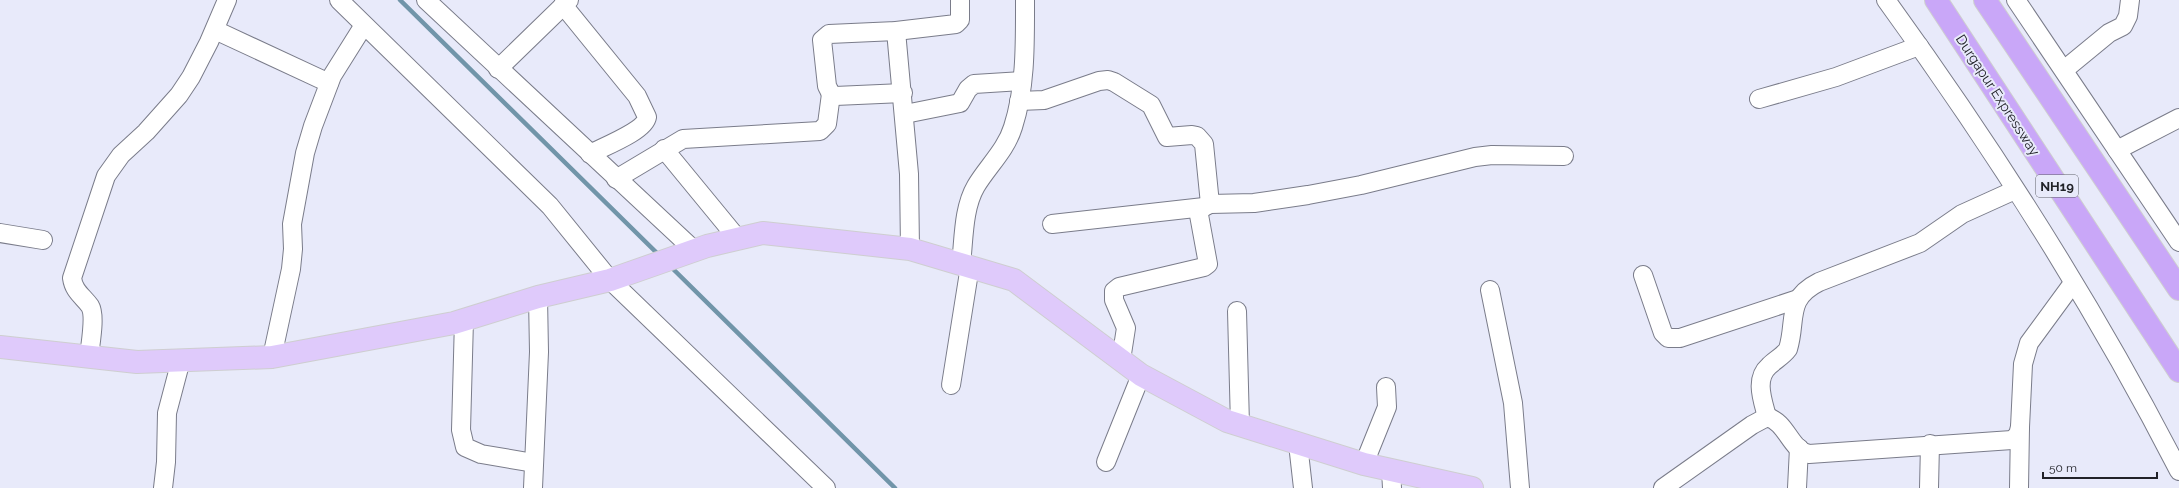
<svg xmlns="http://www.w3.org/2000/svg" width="2179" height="488" font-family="Raleway,sans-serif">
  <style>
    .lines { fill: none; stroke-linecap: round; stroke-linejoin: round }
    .stream { stroke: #7195a9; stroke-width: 4.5 }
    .minor-casing { stroke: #7a7c8a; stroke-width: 20 }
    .major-casing { stroke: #ceced0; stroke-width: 24 }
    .highway-casing { stroke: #ceced0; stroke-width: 24 }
    .minor { stroke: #fff; stroke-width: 18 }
    .major { stroke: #dfcafb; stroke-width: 22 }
    .highway { stroke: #c9a7f8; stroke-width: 22 }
    .labels { text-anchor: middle; stroke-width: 4; stroke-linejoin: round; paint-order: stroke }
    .shield { fill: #e8eafa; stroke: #5d5e67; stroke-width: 1 }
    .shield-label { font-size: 13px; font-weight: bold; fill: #212228 }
    .street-label { font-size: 14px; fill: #212228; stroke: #e8eafa }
  </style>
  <rect width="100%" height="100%" fill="#e8eafa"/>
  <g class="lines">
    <!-- stream -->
    <g class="stream">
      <path d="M 400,0 L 660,256"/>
      <path d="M 669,265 L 895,488"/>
    </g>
    <!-- minor casing -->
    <g class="minor-casing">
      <g id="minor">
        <path d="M 339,0 L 550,206 L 610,280 L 826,488"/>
        <path d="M 426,0 L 694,250"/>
        <path d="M 1886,0 C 1994,149 2095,307 2179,471"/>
        <path d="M 2016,0 L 2179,242"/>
        <path d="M 563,5 L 637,96 L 647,117 C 645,131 603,147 590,154"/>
        <path d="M 215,30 L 329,83"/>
        <path d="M 896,31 L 909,174 L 910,249"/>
        <path d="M 498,69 L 569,0"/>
        <path d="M 2064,70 L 2109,33 L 2123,26 L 2128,16 L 2130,0"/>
        <path d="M 903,93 L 835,96 L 831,94 L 827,86 L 822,40 L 829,34 L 896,31 L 956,24 L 960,20 L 960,0"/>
        <path d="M 1759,99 L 1836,77 L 1919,46"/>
        <path d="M 1019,101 L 1044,100 L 1099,81 L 1108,80 L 1114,82 L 1151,105 L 1167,137 L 1192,135 L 1197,136 L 1204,144 L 1210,204"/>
        <path d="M 905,114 L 960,103 L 968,89 L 974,84 L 1022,81"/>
        <path d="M 664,149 L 738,239"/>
        <path d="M 2117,150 L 2179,118"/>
        <path d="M 616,179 L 683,139 L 820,131 L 827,124 L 831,94"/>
        <path d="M 1052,224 L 1204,207"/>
        <path d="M 0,233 L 43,240"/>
        <path d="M 961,264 C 964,239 963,208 976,186 C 988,166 1006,150 1013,127 C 1026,87 1025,42 1025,0"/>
        <path d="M 1643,275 L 1663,333 L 1668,338 L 1680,338 L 1798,299"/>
        <path d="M 1490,290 L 1513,403 L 1520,488"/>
        <path d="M 1237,311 L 1240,425"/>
        <path d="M 464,320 L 461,430 L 465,447 L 481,454 L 534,463"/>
        <path d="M 89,357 C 90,345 96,316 90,306 C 83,296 74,292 72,278 L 106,176 L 121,155 L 146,132 L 179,95 L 191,77 L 209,42 L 227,0"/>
        <path d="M 272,357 L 291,269 L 293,249 L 292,224 L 305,153 L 313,126 L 332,76 L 364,25"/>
        <path d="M 1121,360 L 1126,328 L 1114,300 L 1114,291 L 1119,287 L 1204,267 L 1208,264 L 1199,215 L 1200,209 L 1210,204 L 1254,203 L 1308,195 L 1361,185 L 1475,157 L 1492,155 L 1564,156"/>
        <path d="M 951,385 L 970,266"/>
        <path d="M 1767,417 C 1763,401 1754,379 1769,366 C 1775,360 1783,356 1788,349 C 1797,320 1785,299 1819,282 L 1920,243 L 1962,214 L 2015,190"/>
        <path d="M 1298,444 L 1303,488"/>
        <path d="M 1106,462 L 1141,375"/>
        <path d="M 1364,464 L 1387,407 L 1386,387"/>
        <path d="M 1391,470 L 1392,488"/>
        <path d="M 163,488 L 166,462 L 167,413 L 181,360"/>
        <path d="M 533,488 L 539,352 L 538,297"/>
        <path d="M 1663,488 L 1752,425 L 1767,417 C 1787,422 1790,450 1809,454 L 2012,440 L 2018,435 L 2020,427 L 2023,364 L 2029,343 L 2073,283"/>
        <path d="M 1797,488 L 1799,448"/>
        <path d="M 1929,488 L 1930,444"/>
        <path d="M 2019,488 L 2020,427"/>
      </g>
    </g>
    <!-- major casing -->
    <g class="major-casing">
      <path id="major" d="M 0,347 L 137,362 L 272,357 L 454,323 L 538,297 L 610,280 L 707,246 L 763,233 L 910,249 L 1014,280 L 1141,375 L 1227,421 L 1364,464 L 1472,488"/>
    </g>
    <!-- highway casing -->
    <g class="highway-casing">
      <g id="highway">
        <path d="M 1936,0 L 2179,371"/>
        <path d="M 1985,0 L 2179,289"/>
      </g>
    </g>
    <!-- minor -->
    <use href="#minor" class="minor"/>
    <!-- major -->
    <use href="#major" class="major"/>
    <!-- highway -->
    <use href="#highway" class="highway"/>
  </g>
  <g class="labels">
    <!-- shield labels -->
    <rect class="shield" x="2036" y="175" width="42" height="22" rx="3"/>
    <g class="shield-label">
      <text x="2057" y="191">NH19</text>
    </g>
    <!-- street labels -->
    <g class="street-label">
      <text transform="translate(1998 95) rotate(57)" y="5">Durgapur Expressway</text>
    </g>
  </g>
  <!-- scale -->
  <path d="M2043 472v6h114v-6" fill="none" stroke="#212228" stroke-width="2"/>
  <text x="2049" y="472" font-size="12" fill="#212228" stroke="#e8eafa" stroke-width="3" paint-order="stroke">50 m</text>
</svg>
